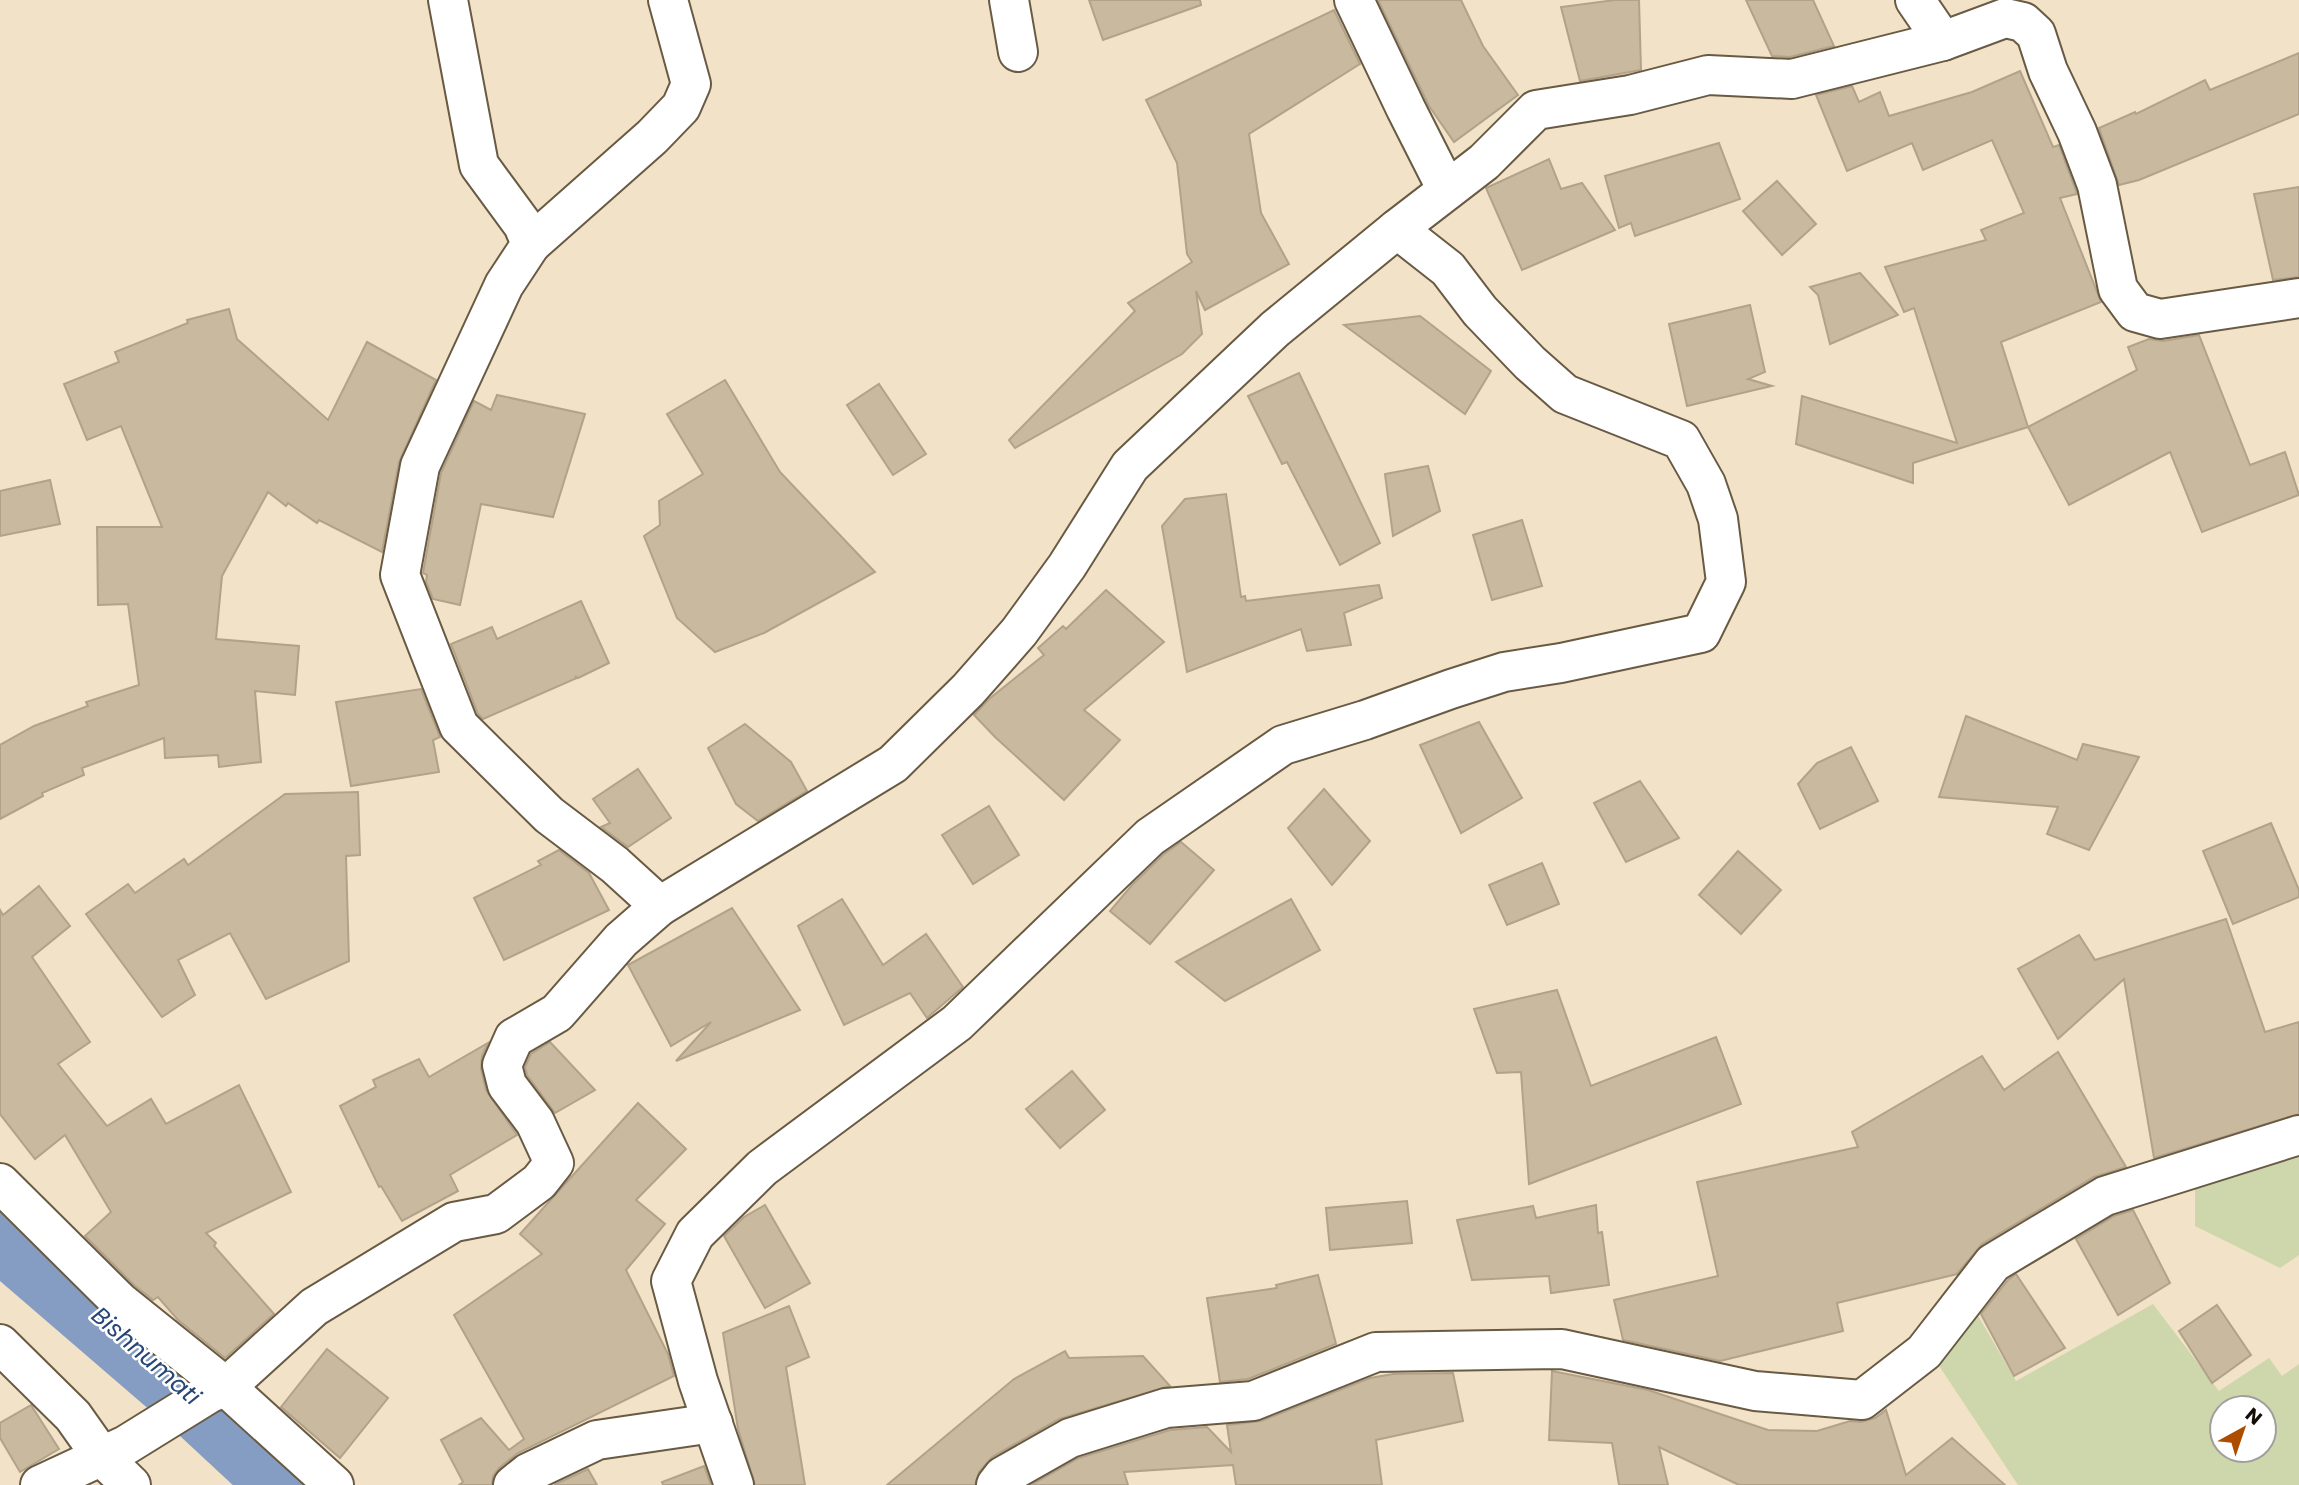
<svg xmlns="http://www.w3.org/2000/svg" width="2299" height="1485" font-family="Poppins,sans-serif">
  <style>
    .green { fill: #ced7ac; fill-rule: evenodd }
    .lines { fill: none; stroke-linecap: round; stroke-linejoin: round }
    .river { stroke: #859dc2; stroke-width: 82 }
    .building { fill: #c8b99f; stroke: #b2a289; stroke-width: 2 }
    .street-casing { stroke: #685a43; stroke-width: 42 }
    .street { stroke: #fff; stroke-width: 38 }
    .labels { text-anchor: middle; stroke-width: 5; stroke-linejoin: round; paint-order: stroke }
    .water-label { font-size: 24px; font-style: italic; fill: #254676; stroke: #fff }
  </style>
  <rect width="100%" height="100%" fill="#f2e2c7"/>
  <!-- green -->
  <g class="green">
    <path d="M 2299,1141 L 2299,1255 L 2280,1268 L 2195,1226 L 2195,1185 Z"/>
    <path d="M 1963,1290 L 2016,1381 L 2153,1304 L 2219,1391 L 2269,1358 L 2282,1376 L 2299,1364 L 2299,1485 L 2018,1485 L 1918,1334 ZM 2222,1408 L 2264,1408 L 2264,1450 L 2222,1450 Z"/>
  </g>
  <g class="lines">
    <!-- river -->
    <path class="river" d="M 0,1227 L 209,1407 L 293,1485"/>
  </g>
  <!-- building -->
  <g class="building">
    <path d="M 1089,0 L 1200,0 L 1201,5 L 1103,40 Z"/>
    <path d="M 1378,0 L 1461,0 L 1483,46 L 1518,95 L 1454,142 L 1429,106 Z"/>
    <path d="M 1615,0 L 1639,0 L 1641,70 L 1580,81 L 1561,7 Z"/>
    <path d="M 1746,0 L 1813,0 L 1834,46 L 1790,57 L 1772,56 Z"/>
    <path d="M 1334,10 L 1360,64 L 1249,134 L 1261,213 L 1289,264 L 1205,310 L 1196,291 L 1202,334 L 1182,354 L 1015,448 L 1009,440 L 1135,311 L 1128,303 L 1192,262 L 1187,254 L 1177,163 L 1146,100 Z"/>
    <path d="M 2299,53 L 2299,114 L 2139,180 L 2119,185 L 2099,128 L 2135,112 L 2136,114 L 2205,80 L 2210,90 Z"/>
    <path d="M 2020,71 L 2053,147 L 2059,145 L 2076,191 L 2077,194 L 2060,198 L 2101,302 L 2001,342 L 2028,427 L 1913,463 L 1913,483 L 1796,444 L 1802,396 L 1957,443 L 1914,308 L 1904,312 L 1885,267 L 1986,240 L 1981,230 L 2024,213 L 1992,140 L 1923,170 L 1912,143 L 1847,171 L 1816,95 L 1852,86 L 1859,102 L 1880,92 L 1889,116 L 1972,92 Z"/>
    <path d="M 1719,143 L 1740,199 L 1635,236 L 1631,223 L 1619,228 L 1605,176 Z"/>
    <path d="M 1549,159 L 1561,189 L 1582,183 L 1615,230 L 1522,270 L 1486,188 Z"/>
    <path d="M 1777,181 L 1816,224 L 1782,255 L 1743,211 Z"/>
    <path d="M 2299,187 L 2299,277 L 2273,280 L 2254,194 Z"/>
    <path d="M 1860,273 L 1898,315 L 1830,344 L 1818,295 L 1810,287 Z"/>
    <path d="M 1750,305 L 1765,372 L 1748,379 L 1772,386 L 1687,406 L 1669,324 Z"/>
    <path d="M 229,309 L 237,339 L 328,420 L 367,342 L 436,380 L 399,462 L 382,552 L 319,520 L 317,523 L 288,503 L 286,506 L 268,492 L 222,576 L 216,639 L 299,646 L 295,695 L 255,691 L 261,762 L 219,767 L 218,755 L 165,758 L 164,738 L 82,768 L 84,775 L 42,793 L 43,796 L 0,819 L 0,745 L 34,726 L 88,706 L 86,702 L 139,685 L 128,604 L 98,605 L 97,527 L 162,527 L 121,426 L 87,440 L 64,384 L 119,362 L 115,352 L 188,323 L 187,320 Z"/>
    <path d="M 1420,316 L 1491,371 L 1465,414 L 1344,325 Z"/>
    <path d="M 2199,335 L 2250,465 L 2285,452 L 2299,495 L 2202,532 L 2170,452 L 2069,505 L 2028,427 L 2137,370 L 2128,347 L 2149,339 L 2163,341 Z"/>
    <path d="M 1299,373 L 1380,543 L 1340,565 L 1287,462 L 1282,464 L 1248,396 Z"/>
    <path d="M 725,380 L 780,472 L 875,572 L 764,633 L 715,652 L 677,618 L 644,536 L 660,525 L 659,501 L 703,474 L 667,414 Z"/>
    <path d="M 879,384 L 926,454 L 893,475 L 847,405 Z"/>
    <path d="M 497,395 L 585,414 L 553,517 L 481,504 L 460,605 L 433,599 L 426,582 L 427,575 L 423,573 L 441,473 L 474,401 L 491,410 Z"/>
    <path d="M 1428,466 L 1440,511 L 1393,536 L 1385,474 Z"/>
    <path d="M 50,480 L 60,524 L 0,536 L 0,491 Z"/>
    <path d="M 1226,494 L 1241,597 L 1245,596 L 1246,601 L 1379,585 L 1382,598 L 1344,613 L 1351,645 L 1307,651 L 1301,629 L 1187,672 L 1162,526 L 1185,499 Z"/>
    <path d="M 1522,520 L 1542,586 L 1492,600 L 1473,535 Z"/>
    <path d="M 1106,590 L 1164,642 L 1084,710 L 1120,740 L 1064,800 L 995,737 L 974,715 L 989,699 L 1044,655 L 1038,648 L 1063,626 L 1066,629 Z"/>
    <path d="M 581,601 L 609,663 L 578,678 L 575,676 L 577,678 L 483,719 L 478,714 L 451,644 L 492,627 L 497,639 Z"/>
    <path d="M 421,689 L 440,737 L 433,740 L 439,772 L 351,786 L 336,702 Z"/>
    <path d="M 1966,716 L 2077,760 L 2083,744 L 2139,757 L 2089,850 L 2047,834 L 2058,807 L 1939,797 Z"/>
    <path d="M 1479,722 L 1522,798 L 1461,833 L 1420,745 Z"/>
    <path d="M 745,724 L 791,762 L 807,791 L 758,821 L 736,804 L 708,748 Z"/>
    <path d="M 1851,747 L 1878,801 L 1820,829 L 1798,784 L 1817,763 Z"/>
    <path d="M 638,769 L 671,818 L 628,847 L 601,827 L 610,823 L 593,799 Z"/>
    <path d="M 1640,781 L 1679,838 L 1626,862 L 1594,803 Z"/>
    <path d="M 1324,789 L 1370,841 L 1332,885 L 1288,828 Z"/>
    <path d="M 358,792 L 360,855 L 346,856 L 349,961 L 266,999 L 230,933 L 178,960 L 195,995 L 162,1017 L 86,914 L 128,884 L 135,893 L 184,859 L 188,865 L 285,794 Z"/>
    <path d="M 989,806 L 1019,855 L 973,884 L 942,835 Z"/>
    <path d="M 2271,823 L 2299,890 L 2299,897 L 2233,924 L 2203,851 Z"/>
    <path d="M 1181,842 L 1214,870 L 1150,944 L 1110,911 L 1132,885 L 1164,854 Z"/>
    <path d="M 559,850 L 589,873 L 609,910 L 504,960 L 474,898 L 541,865 L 538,861 Z"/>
    <path d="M 1738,851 L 1781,890 L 1741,934 L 1699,895 Z"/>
    <path d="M 1542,863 L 1559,904 L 1507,925 L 1489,885 Z"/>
    <path d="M 39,886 L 70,926 L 32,957 L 90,1042 L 58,1064 L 107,1126 L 151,1099 L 166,1124 L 239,1085 L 291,1192 L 206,1233 L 216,1243 L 214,1246 L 274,1314 L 225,1358 L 178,1320 L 158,1297 L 153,1300 L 134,1285 L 85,1236 L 111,1212 L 65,1135 L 35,1159 L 0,1114 L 0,910 L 3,915 Z"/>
    <path d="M 842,899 L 883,965 L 926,934 L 963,987 L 927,1018 L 910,993 L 844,1025 L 798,926 Z"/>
    <path d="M 1291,899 L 1320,950 L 1225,1001 L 1176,962 Z"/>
    <path d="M 732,908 L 800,1010 L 676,1061 L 711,1022 L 671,1046 L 628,965 Z"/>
    <path d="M 2226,919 L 2265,1032 L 2299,1022 L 2299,1114 L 2154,1158 L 2124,979 L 2058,1039 L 2018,969 L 2079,935 L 2095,960 Z"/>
    <path d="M 1557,990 L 1591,1086 L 1716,1037 L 1741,1104 L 1529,1184 L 1521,1072 L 1497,1073 L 1474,1009 Z"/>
    <path d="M 550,1042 L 595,1090 L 555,1113 L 527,1075 L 525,1067 L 531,1054 Z"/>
    <path d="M 488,1043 L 482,1056 L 481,1069 L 486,1090 L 517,1135 L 450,1175 L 458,1191 L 402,1221 L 381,1186 L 379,1187 L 340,1106 L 376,1087 L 373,1080 L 419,1059 L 429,1077 Z"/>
    <path d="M 2058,1052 L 2126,1167 L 2094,1177 L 1982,1244 L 1957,1274 L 1837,1303 L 1843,1331 L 1720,1361 L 1623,1340 L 1614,1300 L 1718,1276 L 1697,1182 L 1858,1147 L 1852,1132 L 1982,1056 L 2004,1090 Z"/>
    <path d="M 1072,1071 L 1105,1110 L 1060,1148 L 1026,1109 Z"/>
    <path d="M 638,1103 L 686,1149 L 636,1200 L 665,1224 L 626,1270 L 668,1354 L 674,1376 L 518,1453 L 499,1468 L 493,1476 L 492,1485 L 459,1485 L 463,1482 L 441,1440 L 481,1418 L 509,1450 L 524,1439 L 454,1315 L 542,1254 L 520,1234 Z"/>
    <path d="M 1407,1201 L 1412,1243 L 1330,1250 L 1326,1208 Z"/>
    <path d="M 765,1205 L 810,1283 L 765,1308 L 724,1236 L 744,1217 Z"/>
    <path d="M 1596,1205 L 1598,1233 L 1602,1232 L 1609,1285 L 1551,1293 L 1549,1276 L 1472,1280 L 1457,1220 L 1533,1206 L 1536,1218 Z"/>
    <path d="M 2133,1210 L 2170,1283 L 2118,1315 L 2076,1239 L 2114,1216 Z"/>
    <path d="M 2016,1274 L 2065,1348 L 2014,1376 L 1981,1314 L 2008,1280 Z"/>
    <path d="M 1318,1275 L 1336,1344 L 1248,1379 L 1220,1382 L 1207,1298 L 1277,1288 L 1276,1285 Z"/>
    <path d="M 2217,1305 L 2251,1355 L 2212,1383 L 2179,1331 Z"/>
    <path d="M 789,1306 L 809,1357 L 786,1367 L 805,1485 L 755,1485 L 738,1429 L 723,1333 Z"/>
    <path d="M 327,1349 L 388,1398 L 340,1458 L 281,1407 Z"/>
    <path d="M 1065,1351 L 1069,1358 L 1143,1356 L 1170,1386 L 1059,1419 L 992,1457 L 979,1472 L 975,1485 L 887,1485 L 1014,1379 Z"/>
    <path d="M 1552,1371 L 1648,1390 L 1768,1430 L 1817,1431 L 1850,1421 L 1861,1422 L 1875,1418 L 1886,1410 L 1906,1475 L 1952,1438 L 2005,1485 L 1739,1485 L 1659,1447 L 1668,1485 L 1619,1485 L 1612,1443 L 1549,1440 Z"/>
    <path d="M 1453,1373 L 1463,1421 L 1376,1440 L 1382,1485 L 1236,1485 L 1233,1465 L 1124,1472 L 1128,1485 L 1031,1485 L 1079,1458 L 1170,1430 L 1207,1427 L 1231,1452 L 1227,1425 L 1261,1421 L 1370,1378 L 1393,1374 Z"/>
    <path d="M 31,1405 L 59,1449 L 20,1472 L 0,1438 L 0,1423 Z"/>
    <path d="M 704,1466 L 711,1485 L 663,1485 L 662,1482 Z"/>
    <path d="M 588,1469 L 597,1485 L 554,1485 Z"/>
  </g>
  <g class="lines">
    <!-- street casing -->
    <g class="street-casing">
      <g id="street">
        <path d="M 448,0 L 479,165 L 523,225 L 531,244 L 504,285 L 420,466 L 400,575 L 459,726 L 549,815 L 615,865 L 660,906"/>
        <path d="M 1009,0 L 1018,52"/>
        <path d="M 1354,0 L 1406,109 L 1447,190"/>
        <path d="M 1915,0 L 1943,41"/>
        <path d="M 531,244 L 652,137 L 681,107 L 691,84 L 668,0"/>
        <path d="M 0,1183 L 119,1301 L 226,1387 L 334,1485"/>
        <path d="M 0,1344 L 73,1416 L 102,1457 L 131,1485"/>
        <path d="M 40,1485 L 126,1445 L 210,1393 L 226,1387 L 314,1307 L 454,1222 L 496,1214 L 539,1182 L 554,1163 L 535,1122 L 507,1085 L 502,1065 L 514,1038 L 557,1013 L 621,940 L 660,906 L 893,764 L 968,690 L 1019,632 L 1067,566 L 1130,466 L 1275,329 L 1397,229 L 1484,162 L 1536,110 L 1630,95 L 1708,75 L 1792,79 L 1943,41 L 2005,18 L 2023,22 L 2036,34 L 2048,71 L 2077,132 L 2097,185 L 2118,289 L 2135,312 L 2160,319 L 2299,298"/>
        <path d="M 513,1485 L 528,1473 L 597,1440 L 713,1423"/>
        <path d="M 734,1485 L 698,1381 L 671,1281 L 695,1234 L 762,1168 L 957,1023 L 1150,837 L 1283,745 L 1365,720 L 1451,689 L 1504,672 L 1561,663 L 1701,633 L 1726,582 L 1718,519 L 1706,484 L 1681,440 L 1565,394 L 1530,363 L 1480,311 L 1448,269 L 1397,229"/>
        <path d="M 996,1485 L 1003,1476 L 1070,1438 L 1166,1408 L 1253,1401 L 1376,1352 L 1562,1349 L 1755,1391 L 1862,1400 L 1924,1352 L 1993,1263 L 2105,1196 L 2299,1135"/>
      </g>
    </g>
    <!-- street -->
    <use href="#street" class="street"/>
  </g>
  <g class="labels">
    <!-- water labels -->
    <g class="water-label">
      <text transform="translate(146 1356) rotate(41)" y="8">Bishnumati</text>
    </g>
  </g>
  <!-- north arrow -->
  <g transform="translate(2243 1429) rotate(40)"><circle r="33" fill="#ffffff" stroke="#a19f9b" stroke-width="2"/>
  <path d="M0-5L12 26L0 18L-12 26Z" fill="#ac4d00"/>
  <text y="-10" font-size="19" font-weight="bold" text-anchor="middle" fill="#140e06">N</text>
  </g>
</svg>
